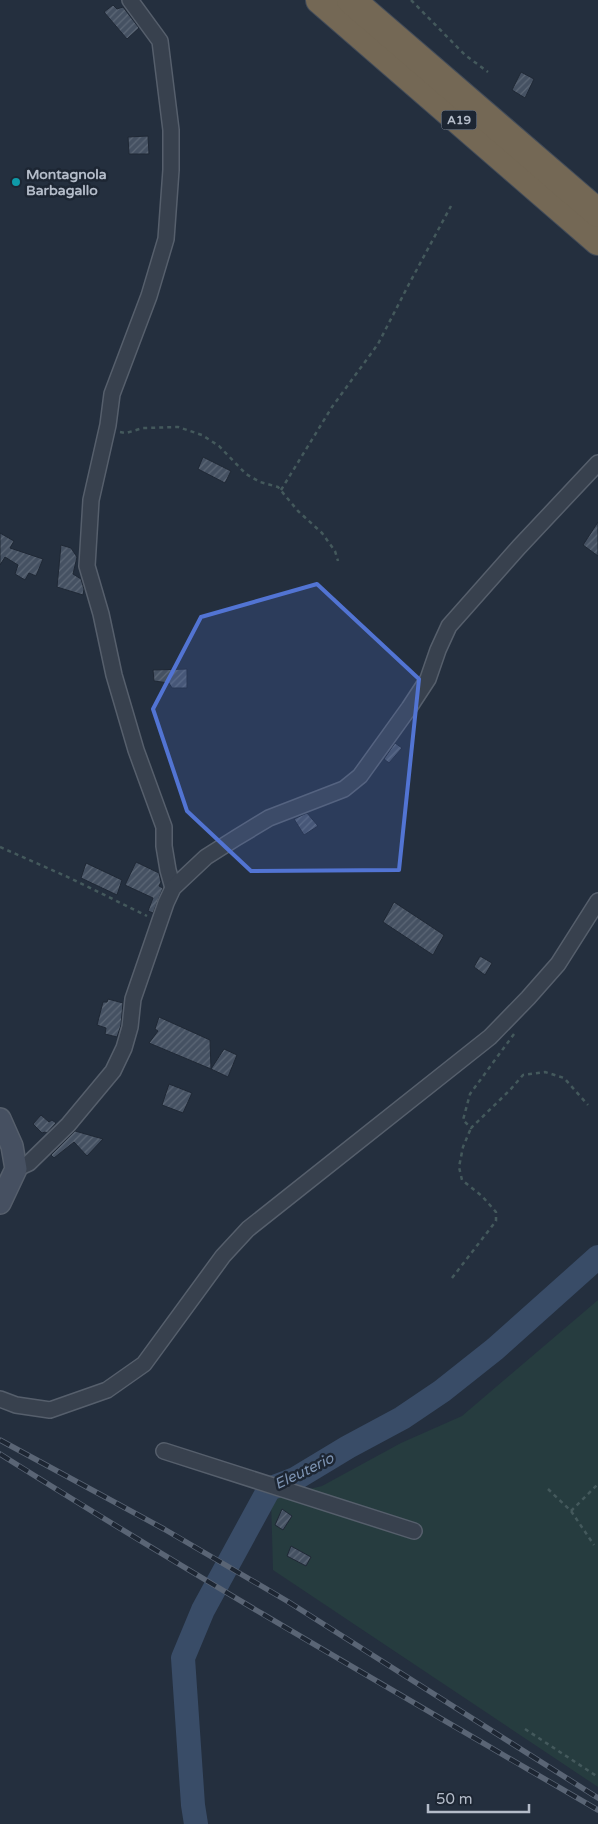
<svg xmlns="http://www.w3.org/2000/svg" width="598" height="1824" font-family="'Varela Round',sans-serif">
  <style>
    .green { fill: #263c3f }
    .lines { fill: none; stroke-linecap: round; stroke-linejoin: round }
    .river { stroke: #394c67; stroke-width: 24 }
    .building { fill: url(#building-hatch); stroke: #1f2835 }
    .street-casing { stroke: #565f6c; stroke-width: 18 }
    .secondary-casing { stroke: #565f6c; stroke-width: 24 }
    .highway-casing { stroke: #434c59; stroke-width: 30 }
    .path { stroke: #44595c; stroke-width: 2.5; stroke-dasharray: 4 4; stroke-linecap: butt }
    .street { stroke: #38414e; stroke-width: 15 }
    .secondary { stroke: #465061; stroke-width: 21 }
    .highway { stroke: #746855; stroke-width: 28 }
    .rail-casing { stroke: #5a6575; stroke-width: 5.5 }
    .rail { stroke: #1d2633; stroke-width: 4; stroke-dasharray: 11; stroke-linecap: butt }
    .marked { fill: #5274d3; fill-opacity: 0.2; stroke: #5274d3; stroke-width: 4; stroke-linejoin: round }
    .culture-dot { fill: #0f9aa8; stroke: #1d2633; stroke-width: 2 }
    .labels { text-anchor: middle; stroke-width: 5; stroke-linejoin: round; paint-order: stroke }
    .shield { fill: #1d2633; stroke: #878f9c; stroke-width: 1 }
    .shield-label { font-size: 12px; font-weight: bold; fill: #b4bcc9 }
    .poi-label { font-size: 14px; font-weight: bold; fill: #b4bcc9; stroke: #1d2633; text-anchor: start }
    .water-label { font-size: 15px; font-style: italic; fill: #7c92b1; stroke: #1d2633 }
  </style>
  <defs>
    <pattern id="building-hatch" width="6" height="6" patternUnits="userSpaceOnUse" patternTransform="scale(1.25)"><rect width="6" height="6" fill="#455162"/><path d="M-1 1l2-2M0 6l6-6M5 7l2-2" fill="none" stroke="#5d6877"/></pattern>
  </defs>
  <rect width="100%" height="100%" fill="#242f3e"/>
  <!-- green -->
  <path class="green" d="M 598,1300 L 598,1787 L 273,1570 L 271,1498 L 322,1486 L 401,1443 L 462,1416 Z"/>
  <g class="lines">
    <!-- river -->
    <path class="river" d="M 196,1824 L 193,1805 L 183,1658 L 203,1610 L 269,1489 L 295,1479 L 348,1447 L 402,1418 L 442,1391 L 495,1349 L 598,1257"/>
  </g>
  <!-- building -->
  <g class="building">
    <path d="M 113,5 L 117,9 L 123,7 L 139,28 L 127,39 L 104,12 Z"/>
    <path d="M 521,72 L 534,79 L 525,98 L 512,90 Z"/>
    <path d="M 148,136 L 149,154 L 129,154 L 128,137 Z"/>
    <path d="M 203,457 L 231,471 L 225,483 L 198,469 Z"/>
    <path d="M 598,522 L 598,556 L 583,545 Z"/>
    <path d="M 0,533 L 14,541 L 10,548 L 43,559 L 36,576 L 29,573 L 25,580 L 15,574 L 18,565 L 5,557 L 0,565 Z"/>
    <path d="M 61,545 L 71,548 L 77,557 L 73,574 L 81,579 L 84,589 L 83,595 L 57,587 Z"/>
    <path d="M 187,669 L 187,688 L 172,688 L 169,683 L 154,681 L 153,670 Z"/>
    <path d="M 395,743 L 402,748 L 389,763 L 384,759 Z"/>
    <path d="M 307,813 L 318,826 L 304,835 L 294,819 Z"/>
    <path d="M 136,862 L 159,873 L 161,882 L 159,886 L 163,888 L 153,913 L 148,911 L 153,898 L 125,885 Z"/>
    <path d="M 86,863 L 122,880 L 117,895 L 81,878 Z"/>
    <path d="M 394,902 L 444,935 L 433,955 L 383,922 Z"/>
    <path d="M 480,956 L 492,963 L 485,975 L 474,967 Z"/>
    <path d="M 108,999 L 123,1003 L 121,1025 L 117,1037 L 105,1034 L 106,1028 L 97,1025 L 103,1002 L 107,1002 Z"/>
    <path d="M 159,1017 L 210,1040 L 211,1069 L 149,1043 L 158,1031 L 155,1029 Z"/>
    <path d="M 224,1049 L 237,1055 L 228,1077 L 211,1069 Z"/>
    <path d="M 169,1084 L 192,1093 L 183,1113 L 162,1105 Z"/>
    <path d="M 41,1115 L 49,1122 L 52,1120 L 56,1123 L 47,1133 L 45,1132 L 42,1133 L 33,1124 Z"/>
    <path d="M 75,1131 L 103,1139 L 87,1156 L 74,1142 L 54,1158 L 51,1155 Z"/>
    <path d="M 282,1509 L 292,1516 L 283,1530 L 275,1525 Z"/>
    <path d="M 291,1546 L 311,1557 L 306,1566 L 287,1556 Z"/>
  </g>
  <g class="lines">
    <!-- street casing -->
    <g class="street-casing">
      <g id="street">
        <path d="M 130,0 L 160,41 L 171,130 L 171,170 L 166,239 L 149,296 L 112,394 L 108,425 L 91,500 L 87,566 L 101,614 L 114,675 L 136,750 L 164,827 L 164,846 L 168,870 L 173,888"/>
        <path d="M 16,1169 L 29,1163 L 68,1125 L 113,1071 L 124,1048 L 130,1027 L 133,999 L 166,903 L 173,888 L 206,857 L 236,838 L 269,818 L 344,789 L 360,776 L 409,708 L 428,679 L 438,650 L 449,626 L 519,547 L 598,463"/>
        <path d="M 0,1399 L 16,1405 L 50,1410 L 107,1390 L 144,1364 L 223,1256 L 248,1229 L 490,1037 L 528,998 L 558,964 L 598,901"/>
        <path d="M 164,1451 L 414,1531"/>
      </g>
    </g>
    <!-- secondary casing -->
    <g class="secondary-casing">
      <path id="secondary" d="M 0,1119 L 12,1146 L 16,1169 L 0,1203"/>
    </g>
    <!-- highway casing -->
    <g class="highway-casing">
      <g id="highway">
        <path d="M 320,0 L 598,241"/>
        <path d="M 351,0 L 598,213"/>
      </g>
    </g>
    <!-- path -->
    <g class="path">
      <path d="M 411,0 L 465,55 L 488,72"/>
      <path d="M 120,432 L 126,433 L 143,428 L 178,427 L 202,435 L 219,446 L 246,474 L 260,482 L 278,487 L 298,511 L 322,533 L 335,551 L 338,561"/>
      <path d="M 281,490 L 332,407 L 378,344 L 409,284 L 451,206"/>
      <path d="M 0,847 L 70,878 L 147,916"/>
      <path d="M 514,1034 L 470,1094 L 463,1120 L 471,1128 L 510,1090 L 523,1075 L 545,1072 L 564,1078 L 588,1105"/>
      <path d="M 452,1278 L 496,1221 L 496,1212 L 482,1196 L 462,1180 L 459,1167 L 463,1147 L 471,1128"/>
      <path d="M 548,1489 L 571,1511 L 594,1545"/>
      <path d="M 571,1511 L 598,1484"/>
      <path d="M 525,1729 L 598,1777"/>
    </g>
    <!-- street -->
    <use href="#street" class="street"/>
    <!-- secondary -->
    <use href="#secondary" class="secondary"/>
    <!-- highway -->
    <use href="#highway" class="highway"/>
    <!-- rail casing -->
    <g class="rail-casing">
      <g id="rail">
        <path d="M 0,1440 L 164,1529 L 287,1601 L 598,1798"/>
        <path d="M 0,1454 C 197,1578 397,1693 598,1810"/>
      </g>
    </g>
    <!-- rail -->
    <use href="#rail" class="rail"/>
  </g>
  <!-- marked area -->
  <path class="marked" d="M 317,584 L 419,679 L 399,870 L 251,871 L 187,811 L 153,709 L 201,617 Z"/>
  <!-- markers -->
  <circle class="culture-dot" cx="16" cy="182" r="5"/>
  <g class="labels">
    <!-- shield labels -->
    <rect class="shield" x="441.5" y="110.5" width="35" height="19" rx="4"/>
    <g class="shield-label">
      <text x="459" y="124">A19</text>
    </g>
    <!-- poi labels -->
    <g class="poi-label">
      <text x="26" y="179">Montagnola<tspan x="26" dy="16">Barbagallo</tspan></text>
    </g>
    <!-- water labels -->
    <g class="water-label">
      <text transform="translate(304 1471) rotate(-26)" y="5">Eleuterio</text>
    </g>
  </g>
  <!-- scale -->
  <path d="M428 1804v8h101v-8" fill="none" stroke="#b4bcc9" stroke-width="2.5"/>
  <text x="436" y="1804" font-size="15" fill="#b4bcc9" stroke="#1d2633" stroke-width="4" paint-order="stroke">50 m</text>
</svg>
